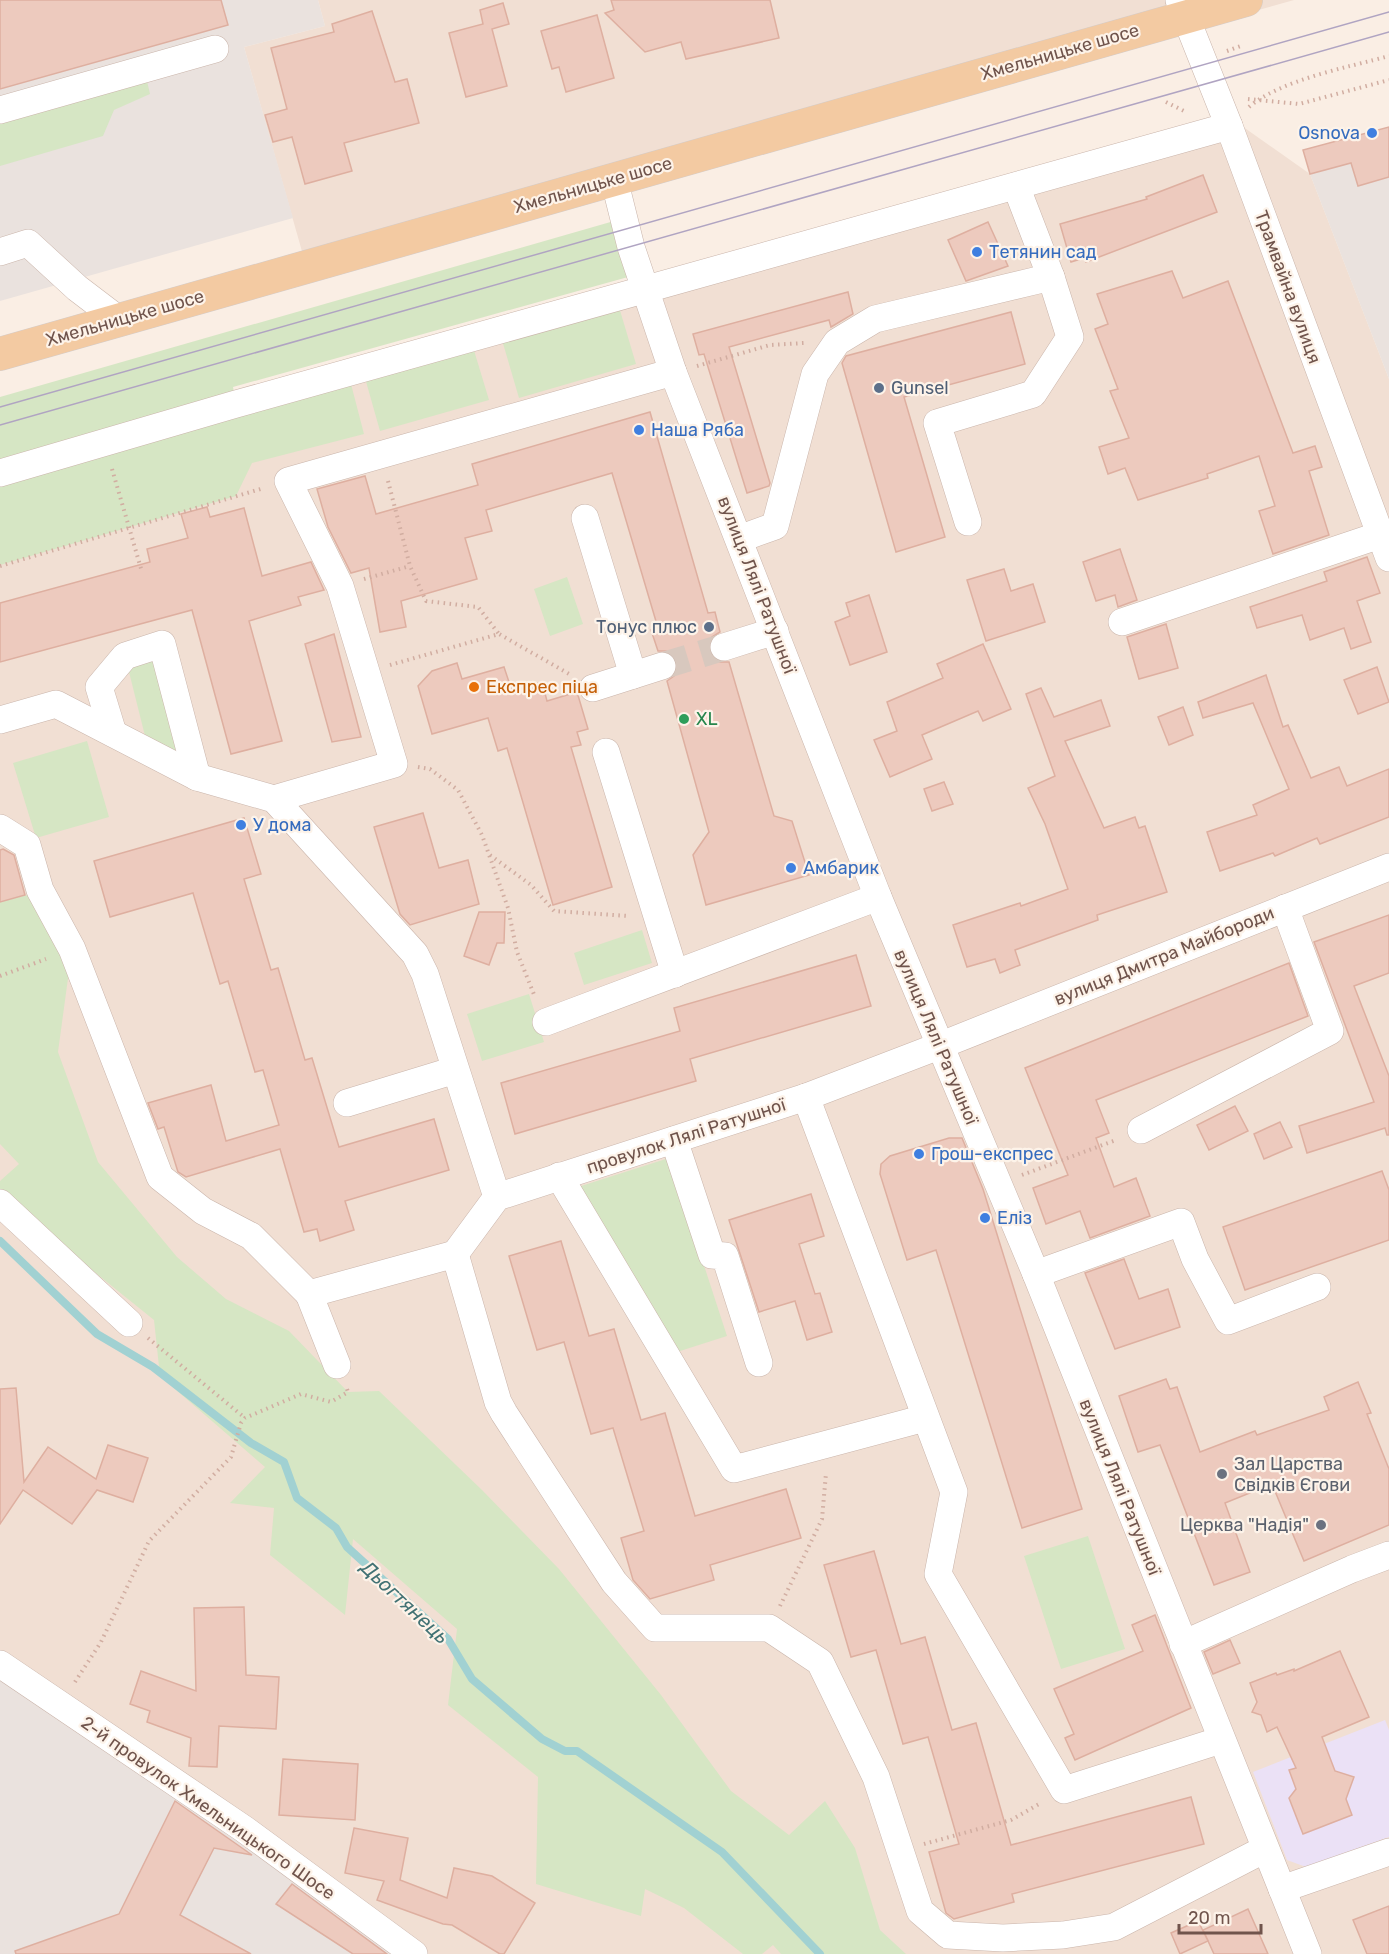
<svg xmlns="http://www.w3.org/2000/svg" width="1389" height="1954" font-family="Rubik,sans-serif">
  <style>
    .residential { fill: #f1dfd3 }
    .industrial { fill: #eae2de }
    .education { fill: #ebe1f6 }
    .green { fill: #d6e6c4 }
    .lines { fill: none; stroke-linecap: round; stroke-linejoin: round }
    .stream { stroke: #a1d1d2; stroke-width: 8 }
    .building { fill: #edcabe; stroke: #deafa0; stroke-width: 1.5 }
    .minor-tunnel { stroke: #d8c8be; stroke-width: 27; stroke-dasharray: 27 14; stroke-linecap: butt }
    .minor-casing { stroke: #cab5ab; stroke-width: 28 }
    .major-casing { stroke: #d4ccc9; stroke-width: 34 }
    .path { stroke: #d1ada1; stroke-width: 4; stroke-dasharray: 1.5 4.5; stroke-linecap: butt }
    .minor { stroke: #fff; stroke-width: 27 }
    .major { stroke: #f3caa2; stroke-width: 33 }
    .tram { stroke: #b0a4c2; stroke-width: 1.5 }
    .shop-dot { fill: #3f7fe0; stroke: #fdf3e9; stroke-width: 2 }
    .service-dot { fill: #5c6f8a; stroke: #fdf3e9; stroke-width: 2 }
    .food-dot { fill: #e8710a; stroke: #fdf3e9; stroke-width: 2 }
    .leisure-dot { fill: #2e9e5b; stroke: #fdf3e9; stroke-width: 2 }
    .worship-dot { fill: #6b7280; stroke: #fdf3e9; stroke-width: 2 }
    .labels { text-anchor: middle; stroke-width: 4.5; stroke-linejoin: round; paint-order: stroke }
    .street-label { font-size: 18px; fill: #70544c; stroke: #fdf3e9 }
    .shop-label { font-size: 18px; fill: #366cbe; stroke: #fdf3e9; text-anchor: start }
    .service-label { font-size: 18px; fill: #4e5e75; stroke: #fdf3e9; text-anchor: start }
    .food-label { font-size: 18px; fill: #c56008; stroke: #fdf3e9; text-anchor: start }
    .leisure-label { font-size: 18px; fill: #27864d; stroke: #fdf3e9; text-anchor: start }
    .worship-label { font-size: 18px; fill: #5b616d; stroke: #fdf3e9; text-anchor: start }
    .water-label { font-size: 20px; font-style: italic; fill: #427274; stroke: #fdf3e9 }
  </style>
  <rect width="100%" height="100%" fill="#faeee4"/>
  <!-- residential -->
  <g class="residential">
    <path d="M 318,0 L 1294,0 L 309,276 L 244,47 L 325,26 Z"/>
    <path d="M 1232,119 L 1310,174 L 1389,379 L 1389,1954 L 402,1954 L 0,1672 L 0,473 Z"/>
  </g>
  <!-- industrial -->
  <g class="industrial">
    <path d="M 0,0 L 318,0 L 325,26 L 244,47 L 293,218 L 0,301 Z"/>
    <path d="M 1389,127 L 1389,379 L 1310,174 L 1323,171 L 1316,147 Z"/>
    <path d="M 0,1672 L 402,1954 L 0,1954 Z"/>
  </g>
  <!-- education -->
  <path class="education" d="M 1385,1720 L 1389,1730 L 1389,1837 L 1306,1867 L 1287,1860 L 1253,1772 Z"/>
  <!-- green -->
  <g class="green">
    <path d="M 147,81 L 150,94 L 114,110 L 103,136 L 0,166 L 0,123 Z"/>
    <path d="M 614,221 L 628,277 L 233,387 L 238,413 L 351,384 L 364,434 L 252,463 L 236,496 L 0,565 L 0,397 Z"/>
    <path d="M 619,307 L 636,364 L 519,398 L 502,340 Z"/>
    <path d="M 473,347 L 489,400 L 380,431 L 365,378 Z"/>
    <path d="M 567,577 L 583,624 L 550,636 L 534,589 Z"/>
    <path d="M 162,644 L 197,777 L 149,752 L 125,656 Z"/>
    <path d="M 87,741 L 109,817 L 36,838 L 13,763 Z"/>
    <path d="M 35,893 L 72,949 L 58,1052 L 98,1162 L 177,1257 L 226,1299 L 289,1331 L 348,1392 L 379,1391 L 482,1490 L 559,1569 L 661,1695 L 731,1791 L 789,1835 L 825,1801 L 855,1848 L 880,1930 L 906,1954 L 781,1954 L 773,1945 L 762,1954 L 743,1954 L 684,1908 L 645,1889 L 641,1916 L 536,1884 L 538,1777 L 448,1705 L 457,1629 L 353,1539 L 345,1615 L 270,1555 L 274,1508 L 230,1503 L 265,1467 L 160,1376 L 154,1320 L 0,1196 L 0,1181 L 19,1164 L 0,1144 L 0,902 Z"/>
    <path d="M 642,930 L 652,963 L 584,985 L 574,953 Z"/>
    <path d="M 529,994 L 544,1042 L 482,1061 L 467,1014 Z"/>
    <path d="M 669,1158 L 727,1336 L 677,1352 L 578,1187 Z"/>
    <path d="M 1088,1536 L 1125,1649 L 1061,1669 L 1024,1556 Z"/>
  </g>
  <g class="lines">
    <!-- stream -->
    <path class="stream" d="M 0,1241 L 97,1334 L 153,1367 L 251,1443 L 284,1462 L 297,1498 L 336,1528 L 347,1547 L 448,1639 L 472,1679 L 542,1739 L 565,1751 L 577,1751 L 722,1852 L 820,1954"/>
  </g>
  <!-- building -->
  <g class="building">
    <path d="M 0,0 L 221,0 L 228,25 L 0,89 Z"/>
    <path d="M 611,0 L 770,0 L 779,38 L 686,59 L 681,42 L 645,52 L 605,13 L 614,10 Z"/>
    <path d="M 503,3 L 509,24 L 492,29 L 507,86 L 466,97 L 449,33 L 483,24 L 480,10 Z"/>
    <path d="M 372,11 L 395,82 L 407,79 L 419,123 L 344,143 L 352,171 L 305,184 L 292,137 L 273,142 L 265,115 L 287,109 L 271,48 L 334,32 L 332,24 Z"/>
    <path d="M 597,15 L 614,78 L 566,92 L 559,67 L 552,69 L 541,31 Z"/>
    <path d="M 1389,127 L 1389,177 L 1358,186 L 1351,163 L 1310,174 L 1303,150 Z"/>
    <path d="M 1203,175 L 1217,212 L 1086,262 L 1084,258 L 1071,262 L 1060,224 L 1147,199 L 1146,197 Z"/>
    <path d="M 988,222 L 1008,266 L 966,281 L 948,240 Z"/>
    <path d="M 1172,271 L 1183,298 L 1228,281 L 1293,453 L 1315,446 L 1322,467 L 1309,471 L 1329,535 L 1273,554 L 1259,511 L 1275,506 L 1259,456 L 1207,474 L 1208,478 L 1138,500 L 1125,468 L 1108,474 L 1099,447 L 1129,438 L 1110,391 L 1118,389 L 1095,329 L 1108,324 L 1097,294 Z"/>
    <path d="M 848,292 L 853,314 L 831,327 L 829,320 L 729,347 L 770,483 L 769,486 L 747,493 L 704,354 L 699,355 L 693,334 Z"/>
    <path d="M 1011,312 L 1025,364 L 904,397 L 945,537 L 896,552 L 842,363 L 846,356 Z"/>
    <path d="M 650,412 L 708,613 L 715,612 L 720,632 L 712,637 L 709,644 L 709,652 L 714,659 L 720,662 L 729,662 L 774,816 L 792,821 L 809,875 L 706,905 L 693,855 L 709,832 L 667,681 L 674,676 L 677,670 L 677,662 L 672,654 L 666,651 L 658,651 L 651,630 L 658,628 L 612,473 L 486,510 L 492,531 L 465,538 L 477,579 L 401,601 L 406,627 L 380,632 L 369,568 L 351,573 L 328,527 L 317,489 L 365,476 L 376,514 L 478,485 L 472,464 Z"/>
    <path d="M 207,507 L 210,517 L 244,508 L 262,576 L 311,562 L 324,590 L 298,597 L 301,605 L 249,621 L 282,741 L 231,754 L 192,610 L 0,662 L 0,603 L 150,562 L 147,549 L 188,538 L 181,514 Z"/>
    <path d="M 1120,549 L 1137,600 L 1118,607 L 1115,595 L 1096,601 L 1083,562 Z"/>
    <path d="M 1367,557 L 1380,593 L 1357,601 L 1371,642 L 1351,649 L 1344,628 L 1310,640 L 1302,615 L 1257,628 L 1250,607 L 1327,581 L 1324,572 Z"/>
    <path d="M 1004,569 L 1011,591 L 1033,584 L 1045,622 L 986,641 L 967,580 Z"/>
    <path d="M 869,595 L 887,652 L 850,665 L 835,622 L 850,616 L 846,603 Z"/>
    <path d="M 1166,624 L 1178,668 L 1139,679 L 1127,637 Z"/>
    <path d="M 334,634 L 361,737 L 332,742 L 305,644 Z"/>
    <path d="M 983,644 L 1011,709 L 983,721 L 978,711 L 922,735 L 932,759 L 890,777 L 874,740 L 897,731 L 887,702 L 943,678 L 937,664 Z"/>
    <path d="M 457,663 L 462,679 L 504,667 L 512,691 L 542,682 L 547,701 L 577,692 L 588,729 L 577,732 L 581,745 L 571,747 L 612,887 L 553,905 L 507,748 L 498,751 L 488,718 L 432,734 L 418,686 L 432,671 Z"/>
    <path d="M 1377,667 L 1389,702 L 1358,714 L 1344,680 Z"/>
    <path d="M 1266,675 L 1283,727 L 1288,725 L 1311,778 L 1339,767 L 1347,786 L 1389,769 L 1389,817 L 1320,844 L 1317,838 L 1275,856 L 1273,853 L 1220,871 L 1207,832 L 1257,815 L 1253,805 L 1289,789 L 1253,703 L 1203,718 L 1198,702 Z"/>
    <path d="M 1041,688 L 1054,717 L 1101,700 L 1110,726 L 1065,741 L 1104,828 L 1135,817 L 1139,828 L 1145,826 L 1167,892 L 1097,915 L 1098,920 L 1015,950 L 1020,965 L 1000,973 L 995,959 L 967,967 L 953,925 L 1020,903 L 1021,906 L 1068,889 L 1045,824 L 1028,788 L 1055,776 L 1026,694 Z"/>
    <path d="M 1183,707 L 1193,735 L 1169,745 L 1158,717 Z"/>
    <path d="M 944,782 L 953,804 L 932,811 L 924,789 Z"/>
    <path d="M 423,813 L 439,868 L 468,860 L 479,904 L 410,925 L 400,914 L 374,827 Z"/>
    <path d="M 244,818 L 261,874 L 244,879 L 271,970 L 278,968 L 305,1060 L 312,1058 L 339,1147 L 434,1119 L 449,1170 L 345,1201 L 354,1230 L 320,1241 L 317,1229 L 304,1232 L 280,1149 L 186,1177 L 178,1172 L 164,1127 L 158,1129 L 148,1103 L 211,1085 L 226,1141 L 279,1125 L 263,1070 L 255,1072 L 228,981 L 220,984 L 193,893 L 110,917 L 94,861 Z"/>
    <path d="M 3,849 L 14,855 L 25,895 L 0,902 L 0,850 Z"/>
    <path d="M 479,912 L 505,912 L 504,943 L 497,943 L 489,965 L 464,956 Z"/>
    <path d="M 1389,915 L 1389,973 L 1354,986 L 1389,1076 L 1389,1135 L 1387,1135 L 1385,1128 L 1307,1153 L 1299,1126 L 1374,1102 L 1314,942 Z"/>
    <path d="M 856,955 L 871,1006 L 690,1059 L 696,1081 L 515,1134 L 501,1083 L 680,1031 L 674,1008 Z"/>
    <path d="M 1289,963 L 1308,1016 L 1096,1100 L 1109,1133 L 1096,1138 L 1114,1187 L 1136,1178 L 1150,1216 L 1090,1238 L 1080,1211 L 1046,1224 L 1033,1188 L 1068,1175 L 1025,1068 Z"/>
    <path d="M 1235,1106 L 1248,1131 L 1209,1150 L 1197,1125 Z"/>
    <path d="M 1280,1122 L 1292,1147 L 1264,1159 L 1254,1134 Z"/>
    <path d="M 949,1138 L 962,1138 L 983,1189 L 1082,1509 L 1022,1528 L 936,1250 L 907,1260 L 880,1174 L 881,1164 L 890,1156 Z"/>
    <path d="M 1382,1171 L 1389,1190 L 1389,1240 L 1245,1290 L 1223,1227 Z"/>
    <path d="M 811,1194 L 824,1236 L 799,1244 L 815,1294 L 820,1293 L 832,1332 L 807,1340 L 795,1301 L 759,1312 L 729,1220 Z"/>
    <path d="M 561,1241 L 589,1336 L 614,1329 L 641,1420 L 665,1413 L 695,1516 L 786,1489 L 801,1538 L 710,1565 L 714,1580 L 650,1599 L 633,1580 L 621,1538 L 644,1531 L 613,1428 L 591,1434 L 564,1342 L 537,1350 L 509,1256 Z"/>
    <path d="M 1124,1259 L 1139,1299 L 1168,1289 L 1180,1327 L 1115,1349 L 1085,1273 Z"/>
    <path d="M 1166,1379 L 1170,1389 L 1177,1387 L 1200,1452 L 1255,1431 L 1257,1435 L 1329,1410 L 1324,1397 L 1358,1382 L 1371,1413 L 1367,1414 L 1389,1469 L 1389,1525 L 1304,1561 L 1272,1484 L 1225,1503 L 1250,1572 L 1214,1585 L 1160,1445 L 1138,1452 L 1119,1396 Z"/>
    <path d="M 16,1388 L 24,1482 L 48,1447 L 96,1479 L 108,1445 L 148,1458 L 133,1502 L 97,1490 L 72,1524 L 23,1490 L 0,1524 L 0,1389 Z"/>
    <path d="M 874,1551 L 901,1644 L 925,1637 L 952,1730 L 976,1723 L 1011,1845 L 1191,1797 L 1204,1844 L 1012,1894 L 1014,1902 L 954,1919 L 946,1913 L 929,1852 L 959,1844 L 928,1737 L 903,1744 L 876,1650 L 851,1657 L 824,1565 Z"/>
    <path d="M 244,1607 L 246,1675 L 279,1677 L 276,1729 L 219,1726 L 217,1767 L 189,1766 L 191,1738 L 147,1722 L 150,1711 L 130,1704 L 141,1671 L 196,1691 L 194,1608 Z"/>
    <path d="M 1155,1615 L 1191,1708 L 1075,1760 L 1065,1738 L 1074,1734 L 1054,1689 L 1143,1651 L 1132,1625 Z"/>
    <path d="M 1230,1640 L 1240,1663 L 1213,1674 L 1204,1652 Z"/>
    <path d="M 1340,1651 L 1369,1717 L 1322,1737 L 1335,1771 L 1354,1777 L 1346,1799 L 1352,1815 L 1303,1834 L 1289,1798 L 1296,1789 L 1289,1770 L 1296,1768 L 1277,1727 L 1267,1732 L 1261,1715 L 1252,1712 L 1257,1702 L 1250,1683 L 1276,1673 L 1277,1675 L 1294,1669 L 1294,1671 Z"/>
    <path d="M 283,1759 L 358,1764 L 355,1820 L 279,1815 Z"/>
    <path d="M 175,1801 L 252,1855 L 214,1848 L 180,1915 L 251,1954 L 16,1954 L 15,1951 L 119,1914 Z"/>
    <path d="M 354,1828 L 408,1838 L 400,1880 L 447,1898 L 454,1868 L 492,1876 L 535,1903 L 504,1954 L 500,1954 L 452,1925 L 443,1924 L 377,1900 L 384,1881 L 345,1873 Z"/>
    <path d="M 292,1884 L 387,1954 L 353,1954 L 276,1904 Z"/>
    <path d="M 1389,1906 L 1389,1954 L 1367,1954 L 1353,1920 Z"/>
    <path d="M 1248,1909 L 1268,1954 L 1214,1954 L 1203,1930 Z"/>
    <path d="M 1198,1921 L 1208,1941 L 1180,1954 L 1171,1933 Z"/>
  </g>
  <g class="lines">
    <!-- minor-tunnel -->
    <path class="minor-tunnel" d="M 662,666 L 724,647"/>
    <!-- minor casing -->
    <g class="minor-casing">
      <g id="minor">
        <path d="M 1179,0 L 1229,126 L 1389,558"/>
        <path d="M 0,110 L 215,49"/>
        <path d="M 614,179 L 631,247 L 673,372 L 878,897 L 1036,1274 L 1308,1954"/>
        <path d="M 0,252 L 28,243 L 77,288 L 119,320"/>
        <path d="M 0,473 L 236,404 L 1229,126"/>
        <path d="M 585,518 L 633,675"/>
        <path d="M 968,522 L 937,423 L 1033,394 L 1070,337 L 1051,277 L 1016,186"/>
        <path d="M 739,539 L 775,526 L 815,374 L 837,342 L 875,319 L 1051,277"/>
        <path d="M 1122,622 L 1380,535"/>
        <path d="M 724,647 L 775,631"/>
        <path d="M 593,688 L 662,666"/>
        <path d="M 0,720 L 56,704 L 197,777 L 274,799 L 415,954 L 425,974 L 497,1197"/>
        <path d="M 113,733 L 99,687 L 125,656 L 162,644 L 197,777"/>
        <path d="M 606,752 L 675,974"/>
        <path d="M 274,799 L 394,764 L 340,586 L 288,481 L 673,372"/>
        <path d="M 0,828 L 27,845 L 40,890 L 72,949 L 160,1177 L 203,1211 L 251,1236 L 309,1294 L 455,1254 L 498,1402 L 504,1413 L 614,1582 L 655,1628 L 769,1628 L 820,1662 L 876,1777 L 920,1911 L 948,1935 L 1003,1938 L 1063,1935 L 1114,1927 L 1265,1849"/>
        <path d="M 546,1022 L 878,897"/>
        <path d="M 806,1097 L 954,1492 L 938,1574 L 1064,1790 L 1221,1740"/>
        <path d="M 347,1103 L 455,1070"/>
        <path d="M 1141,1130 L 1330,1031 L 1285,908"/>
        <path d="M 674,1140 L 712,1255 L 725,1256 L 759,1363"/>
        <path d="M 559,1176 L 734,1469 L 925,1418"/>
        <path d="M 0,1203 L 129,1323"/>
        <path d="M 455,1254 L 497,1197 L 806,1097 L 939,1046 L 1389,867"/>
        <path d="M 1036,1274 L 1181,1222 L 1195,1259 L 1228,1321 L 1317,1287"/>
        <path d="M 309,1294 L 337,1365"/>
        <path d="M 1183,1644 L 1352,1569 L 1389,1555"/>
        <path d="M 0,1664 L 244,1829 L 414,1954"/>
        <path d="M 1282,1889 L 1389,1852"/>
      </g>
    </g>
    <!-- major casing -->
    <g class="major-casing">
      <path id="major" d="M 0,354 L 1246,0"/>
    </g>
    <!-- path -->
    <g class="path">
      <path d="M 1227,51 L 1241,46"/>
      <path d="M 1248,99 L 1299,104 L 1389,80"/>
      <path d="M 1166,102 L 1184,111"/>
      <path d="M 1249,107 C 1280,80 1349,67 1389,56"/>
      <path d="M 697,366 L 770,345 L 804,343"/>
      <path d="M 112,469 L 142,572"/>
      <path d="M 388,481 L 410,566 L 426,601 L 478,607 L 499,634"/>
      <path d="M 0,566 L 264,488"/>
      <path d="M 364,579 L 410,566"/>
      <path d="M 390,665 L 499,634 L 571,675"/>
      <path d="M 418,767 L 430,769 L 458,790 L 482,835 L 508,908 L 517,952 L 535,997"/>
      <path d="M 490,855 L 531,885 L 554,911 L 629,916"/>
      <path d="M 0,976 L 46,959"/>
      <path d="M 1022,1175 L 1116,1140"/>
      <path d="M 148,1338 L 245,1418"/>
      <path d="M 780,1606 L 822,1519 L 826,1473"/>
      <path d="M 75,1682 L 101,1642 L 149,1541 L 231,1457 L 241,1423 L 245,1418 L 301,1394 L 331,1402 L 348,1392 L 347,1389"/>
      <path d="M 924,1844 L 1011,1820 L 1041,1803"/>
    </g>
    <!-- minor -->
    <use href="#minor" class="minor"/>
    <!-- major -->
    <use href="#major" class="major"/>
    <!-- tram -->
    <g class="tram">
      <path d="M 0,407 L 1389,12"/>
      <path d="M 0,425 L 1389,32"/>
    </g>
  </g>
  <!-- markers -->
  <g class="shop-dot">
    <circle cx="1372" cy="133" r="6"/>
    <circle cx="977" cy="252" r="6"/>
    <circle cx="639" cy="430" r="6"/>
    <circle cx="241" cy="825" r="6"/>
    <circle cx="791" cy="868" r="6"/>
    <circle cx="919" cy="1154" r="6"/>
    <circle cx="985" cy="1218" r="6"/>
  </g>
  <g class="service-dot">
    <circle cx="879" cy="388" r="6"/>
    <circle cx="709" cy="627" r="6"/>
  </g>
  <circle class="food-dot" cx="474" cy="687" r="6"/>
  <circle class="leisure-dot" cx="684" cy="719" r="6"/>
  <g class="worship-dot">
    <circle cx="1222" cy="1474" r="6"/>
    <circle cx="1321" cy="1525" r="6"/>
  </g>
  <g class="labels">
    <!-- street labels -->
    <g class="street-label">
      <text transform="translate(1060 52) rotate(-16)" y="6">Хмельницьке шосе</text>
      <text transform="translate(593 185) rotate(-16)" y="6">Хмельницьке шосе</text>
      <text transform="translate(1288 287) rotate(70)" y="6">Трамвайна вулиця</text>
      <text transform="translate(125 318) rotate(-16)" y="6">Хмельницьке шосе</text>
      <text transform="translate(757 585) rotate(69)" y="6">вулиця Лялі Ратушної</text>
      <text transform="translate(1164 956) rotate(-22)" y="6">вулиця Дмитра Майбороди</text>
      <text transform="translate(936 1037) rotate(67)" y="6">вулиця Лялі Ратушної</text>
      <text transform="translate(686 1136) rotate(-18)" y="6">провулок Лялі Ратушної</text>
      <text transform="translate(1120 1487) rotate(68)" y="6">вулиця Лялі Ратушної</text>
      <text transform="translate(208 1808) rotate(35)" y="6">2-й провулок Хмельницького Шосе</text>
    </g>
    <!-- shop labels -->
    <g class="shop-label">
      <text x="1360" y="139" text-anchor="end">Osnova</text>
      <text x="989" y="258">Тетянин сад</text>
      <text x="651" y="436">Наша Ряба</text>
      <text x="253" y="831">У дома</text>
      <text x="803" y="874">Амбарик</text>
      <text x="931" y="1160">Грош-експрес</text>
      <text x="997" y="1224">Еліз</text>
    </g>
    <!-- service labels -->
    <g class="service-label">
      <text x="891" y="394">Gunsel</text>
      <text x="697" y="633" text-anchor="end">Тонус плюс</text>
    </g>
    <!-- food labels -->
    <g class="food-label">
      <text x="486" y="693">Експрес піца</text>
    </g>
    <!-- leisure labels -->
    <g class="leisure-label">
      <text x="696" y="725">XL</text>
    </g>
    <!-- worship labels -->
    <g class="worship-label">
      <text x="1234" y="1470">Зал Царства<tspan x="1234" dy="21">Свідків Єгови</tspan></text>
      <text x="1309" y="1531" text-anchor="end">Церква "Надія"</text>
    </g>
    <!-- water labels -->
    <g class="water-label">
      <text transform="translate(405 1602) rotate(43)" y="7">Дьогтянець</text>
    </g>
  </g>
  <!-- scale -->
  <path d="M1179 1924v9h82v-9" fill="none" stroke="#70544c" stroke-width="3"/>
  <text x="1188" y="1924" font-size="18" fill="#70544c" stroke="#fdf3e9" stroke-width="4.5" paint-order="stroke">20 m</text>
</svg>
